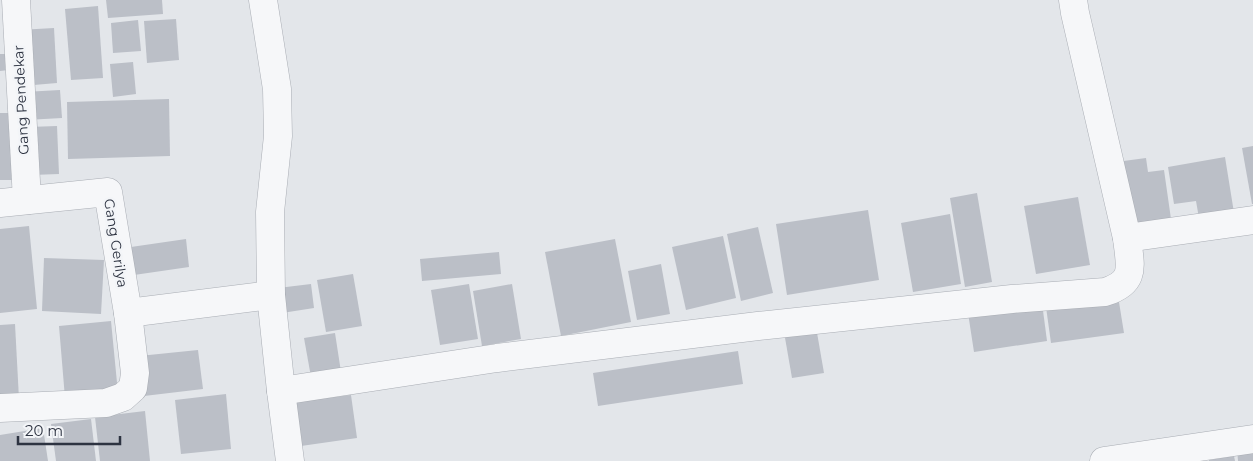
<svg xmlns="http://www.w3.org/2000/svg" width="1253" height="461" font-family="Montserrat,sans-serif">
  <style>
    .building { fill: #bbbfc7 }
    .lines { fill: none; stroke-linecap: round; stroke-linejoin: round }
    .minor-casing { stroke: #a9adb4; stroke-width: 29 }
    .minor { stroke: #f6f7f9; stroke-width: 28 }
    .labels { text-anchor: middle; stroke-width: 5; stroke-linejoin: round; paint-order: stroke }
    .street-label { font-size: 14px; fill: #2d3341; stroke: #f3f5f8 }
  </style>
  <rect width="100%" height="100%" fill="#e3e6ea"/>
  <!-- building -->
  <g class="building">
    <path d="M 106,0 L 162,0 L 163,14 L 108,18 Z"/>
    <path d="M 98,6 L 103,78 L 71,80 L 65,9 Z"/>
    <path d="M 176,19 L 179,60 L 147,63 L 144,21 Z"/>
    <path d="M 138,20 L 141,51 L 113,53 L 111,23 Z"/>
    <path d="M 54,28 L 57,83 L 22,86 L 19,30 Z"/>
    <path d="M 0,54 L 8,54 L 9,70 L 0,71 Z"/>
    <path d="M 133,62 L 136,94 L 113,97 L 110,64 Z"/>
    <path d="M 60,90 L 62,118 L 26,120 L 24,92 Z"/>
    <path d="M 169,99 L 170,156 L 68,159 L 67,102 Z"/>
    <path d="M 0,113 L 14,113 L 16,180 L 0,180 Z"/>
    <path d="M 57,126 L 59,174 L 32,175 L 29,127 Z"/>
    <path d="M 1253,146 L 1253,204 L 1252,204 L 1242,148 Z"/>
    <path d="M 1225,157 L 1235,219 L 1200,224 L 1196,201 L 1174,204 L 1168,167 Z"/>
    <path d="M 1146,158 L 1148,172 L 1164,170 L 1172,226 L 1126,233 L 1116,162 Z"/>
    <path d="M 977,193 L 992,282 L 965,287 L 950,198 Z"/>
    <path d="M 1078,197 L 1090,265 L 1036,274 L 1024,206 Z"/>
    <path d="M 868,210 L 879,280 L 787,295 L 776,224 Z"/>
    <path d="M 950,214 L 961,284 L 913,292 L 901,223 Z"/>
    <path d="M 29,226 L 37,309 L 0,313 L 0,229 Z"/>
    <path d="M 758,227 L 773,293 L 741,301 L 727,234 Z"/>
    <path d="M 723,236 L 736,298 L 686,310 L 672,247 Z"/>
    <path d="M 186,239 L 189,267 L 134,275 L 131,247 Z"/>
    <path d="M 615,239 L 631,322 L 561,336 L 545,252 Z"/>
    <path d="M 499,252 L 501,274 L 422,281 L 420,259 Z"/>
    <path d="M 44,258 L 104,260 L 101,314 L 42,311 Z"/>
    <path d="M 661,264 L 670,314 L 637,320 L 628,271 Z"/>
    <path d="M 353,274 L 362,326 L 326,332 L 317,280 Z"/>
    <path d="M 311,284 L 314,308 L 282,313 L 278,288 Z"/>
    <path d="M 469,284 L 478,339 L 440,345 L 431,290 Z"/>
    <path d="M 512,284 L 521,339 L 482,346 L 473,291 Z"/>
    <path d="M 1118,296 L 1124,333 L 1051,343 L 1046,307 Z"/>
    <path d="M 1042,303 L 1047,341 L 974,352 L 968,313 Z"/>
    <path d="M 111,321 L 118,393 L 65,398 L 59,326 Z"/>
    <path d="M 15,324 L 19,399 L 0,401 L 0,325 Z"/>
    <path d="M 816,327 L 824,373 L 792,378 L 784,332 Z"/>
    <path d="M 335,333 L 341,372 L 311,377 L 304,338 Z"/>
    <path d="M 198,350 L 203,389 L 144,396 L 139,356 Z"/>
    <path d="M 738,351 L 743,384 L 598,406 L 593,373 Z"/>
    <path d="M 226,394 L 231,449 L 181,454 L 175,400 Z"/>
    <path d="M 351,395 L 357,438 L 301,446 L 295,402 Z"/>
    <path d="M 145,411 L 150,461 L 100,461 L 95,417 Z"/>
    <path d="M 91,419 L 96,461 L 56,461 L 51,424 Z"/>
    <path d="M 43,428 L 48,461 L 0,461 L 0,435 Z"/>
    <path d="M 1253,446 L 1253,461 L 1238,461 L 1237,448 Z"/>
    <path d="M 1234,456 L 1235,461 L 1209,461 L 1209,460 Z"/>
  </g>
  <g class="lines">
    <!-- minor casing -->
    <g class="minor-casing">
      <g id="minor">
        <path d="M 16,0 L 27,200"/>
        <path d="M 263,0 L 277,89 L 278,136 L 270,212 L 271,295 L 281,391 L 290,461"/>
        <path d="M 0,203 L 108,192 L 128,313 L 135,373 L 133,388 L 123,397 L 106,403 L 0,408"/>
        <path d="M 1127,238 L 1253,220"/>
        <path d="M 128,313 L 271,295"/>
        <path d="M 281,391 L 497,358 L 758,326 L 1012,299 L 1105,292 C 1137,282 1130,266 1127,238 L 1075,13 L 1073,0"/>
        <path d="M 1104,461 L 1253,439"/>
      </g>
    </g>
    <!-- minor -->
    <use href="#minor" class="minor"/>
  </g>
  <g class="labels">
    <!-- street labels -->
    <g class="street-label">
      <text transform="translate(21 100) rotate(-93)" y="5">Gang Pendekar</text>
      <text transform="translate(116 243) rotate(81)" y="5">Gang Gerilya</text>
    </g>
  </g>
  <!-- scale -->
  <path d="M18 436v8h102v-8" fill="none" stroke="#2d3341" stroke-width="2.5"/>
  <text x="25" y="436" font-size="15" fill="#2d3341" stroke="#f3f5f8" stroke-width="4" paint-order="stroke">20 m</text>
</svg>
